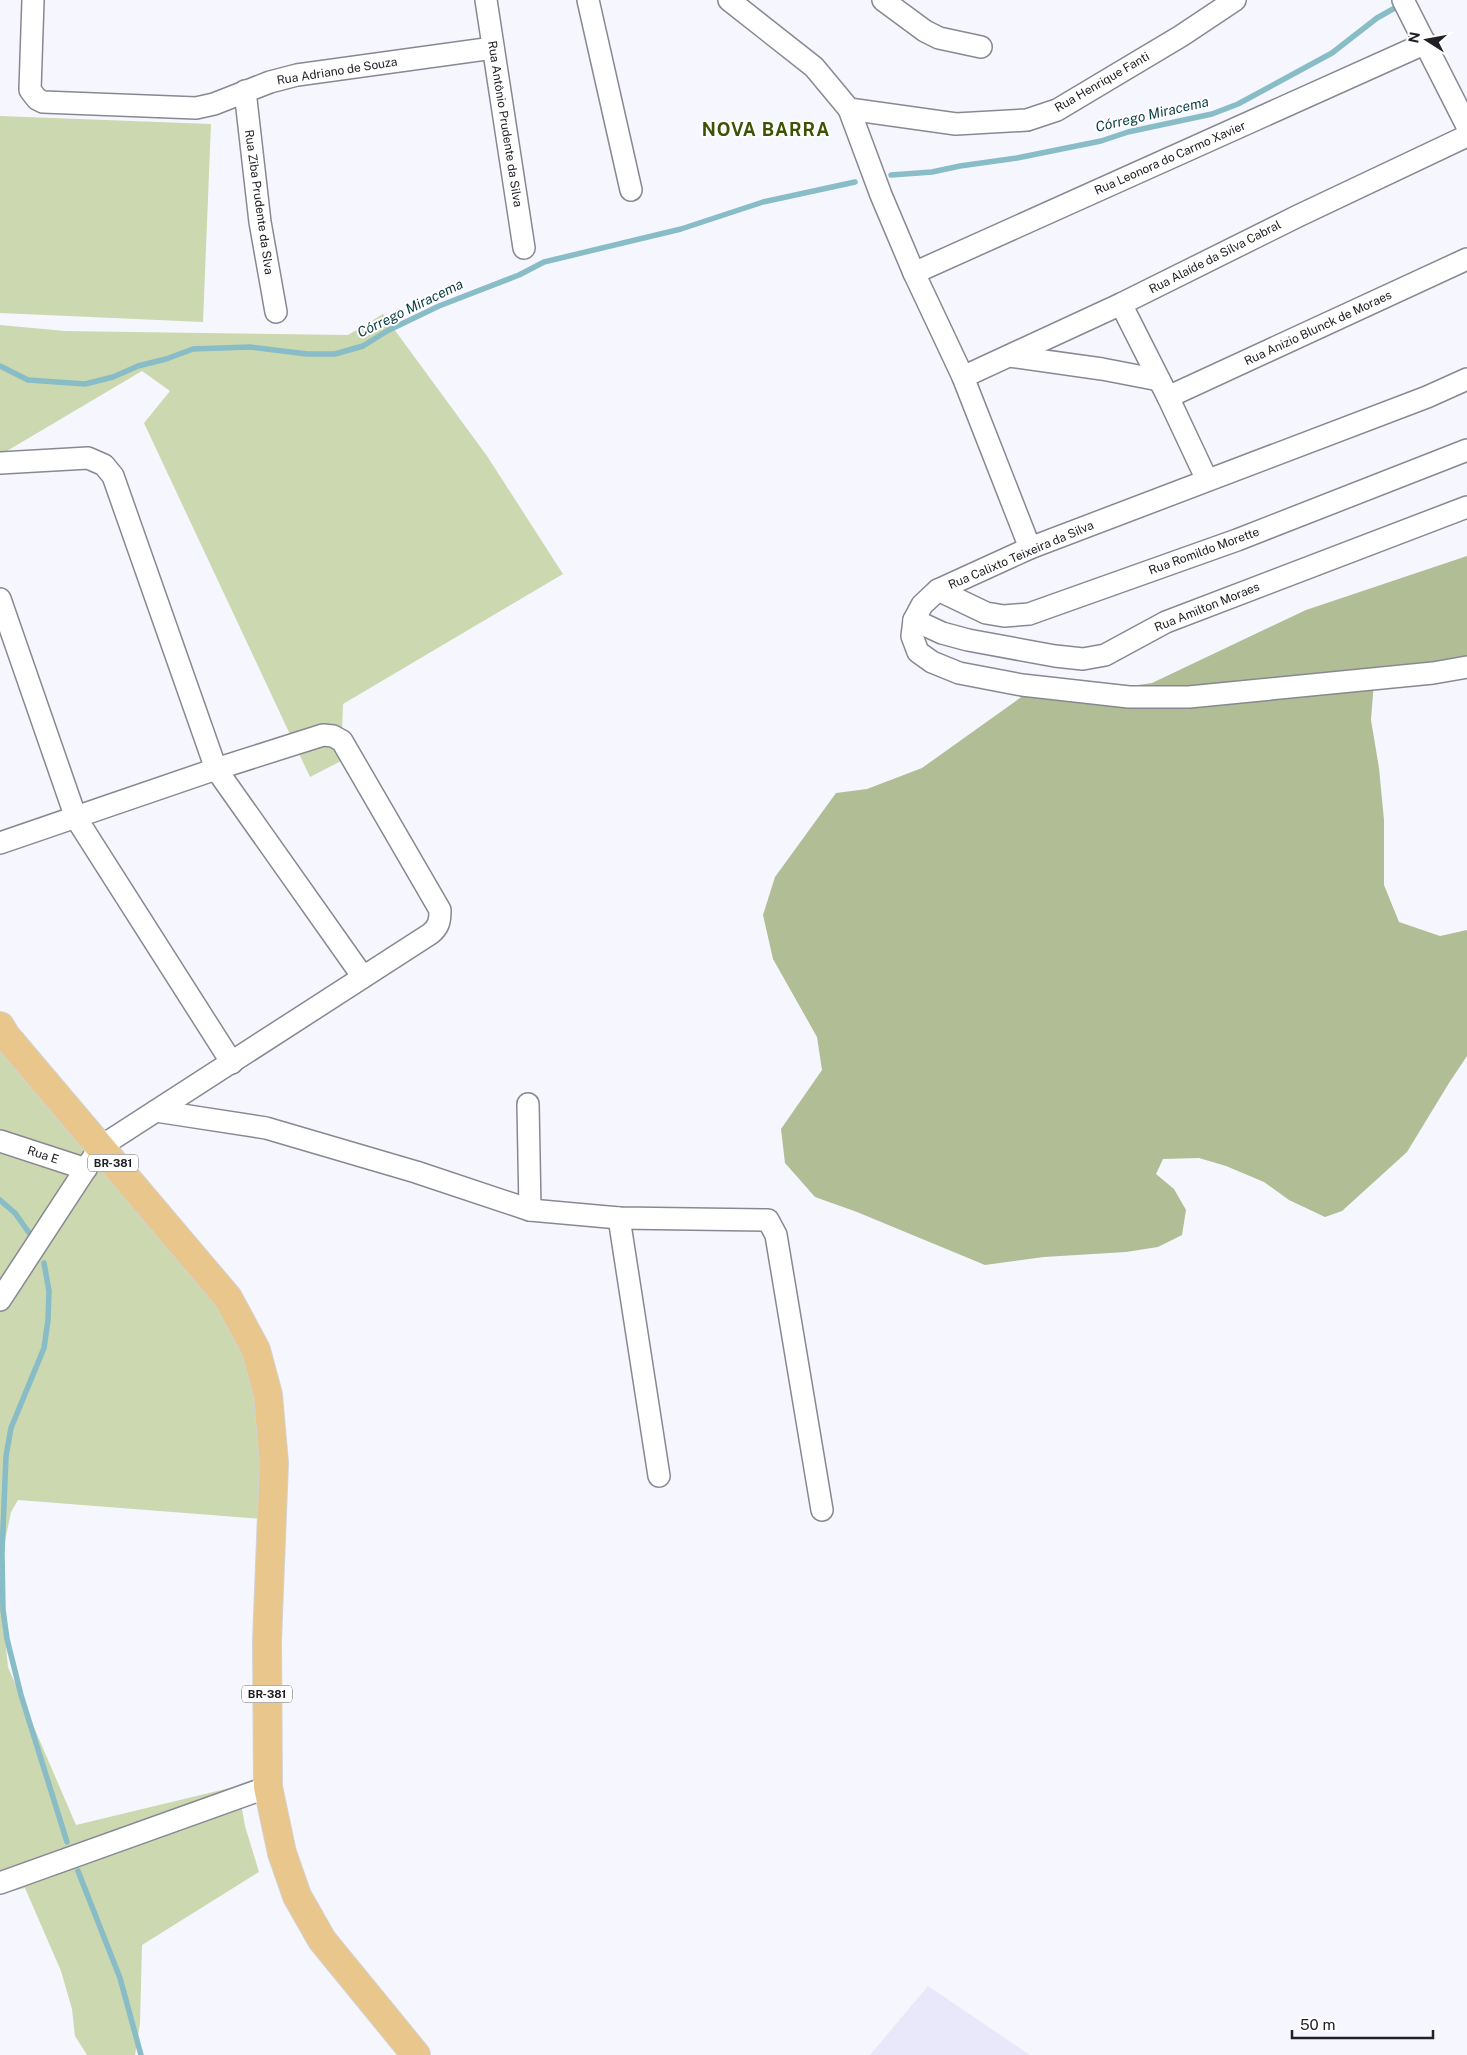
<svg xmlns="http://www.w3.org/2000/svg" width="1467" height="2055" font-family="'Public Sans',sans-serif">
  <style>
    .built { fill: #e8e8fa }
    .green { fill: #ccd8af }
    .forest { fill: #b1bd95 }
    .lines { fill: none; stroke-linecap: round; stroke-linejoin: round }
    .stream { stroke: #88bcc6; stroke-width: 5.5 }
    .minor-casing { stroke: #888892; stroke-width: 24 }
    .major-casing { stroke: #d3d3d3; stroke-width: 30 }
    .minor { stroke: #fff; stroke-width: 21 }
    .major { stroke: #e8c68c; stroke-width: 28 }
    .labels { text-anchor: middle; stroke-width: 4; stroke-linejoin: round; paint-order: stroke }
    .shield { fill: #fff; stroke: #646466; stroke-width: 1 }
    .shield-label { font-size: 11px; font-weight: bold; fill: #212125 }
    .street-label { font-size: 12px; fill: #212125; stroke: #fff }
    .water-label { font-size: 14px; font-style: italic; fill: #093b43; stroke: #fff }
    .district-label { font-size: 18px; font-weight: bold; letter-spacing: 1px; fill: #3d5205; stroke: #fff }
  </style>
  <rect width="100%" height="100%" fill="#f6f6fe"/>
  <!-- built -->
  <path class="built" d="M 928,1986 L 1030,2055 L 870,2055 Z"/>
  <!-- green -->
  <g class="green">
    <path d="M 0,116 L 211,124 L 203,322 L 0,313 Z"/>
    <path d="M 383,314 L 487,456 L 563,574 L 343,704 L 341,761 L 310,777 L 144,423 L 170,391 L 142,371 L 0,455 L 0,325 L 65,331 L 348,335 Z"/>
    <path d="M 0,1045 L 8,1058 L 79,1144 L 189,1260 L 258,1370 L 264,1519 L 18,1500 L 11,1512 L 2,1555 L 1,1599 L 8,1667 L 76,1825 L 238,1786 L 245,1826 L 259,1872 L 142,1945 L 140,2023 L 135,2055 L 87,2055 L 75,2036 L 72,2009 L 61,1971 L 25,1888 L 0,1894 Z"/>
  </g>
  <!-- forest -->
  <path class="forest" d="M 1467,556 L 1467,664 L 1374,681 L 1371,720 L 1379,768 L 1384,820 L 1384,885 L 1399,922 L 1440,936 L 1467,930 L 1467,1056 L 1449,1083 L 1407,1152 L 1342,1211 L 1325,1217 L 1289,1200 L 1264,1182 L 1226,1166 L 1199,1158 L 1163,1159 L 1156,1174 L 1174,1189 L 1186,1210 L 1182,1235 L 1158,1247 L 1126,1252 L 1044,1257 L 985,1265 L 857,1212 L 815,1197 L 785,1163 L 781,1129 L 822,1070 L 817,1037 L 773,959 L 763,915 L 775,877 L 836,793 L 867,789 L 922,768 L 1034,688 L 1075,694 L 1152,683 L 1306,610 Z"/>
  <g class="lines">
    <!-- stream -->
    <g class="stream">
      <path d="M 891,175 L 932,172 L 960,166 L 1017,158 L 1101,141 L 1128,132 L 1212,114 L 1238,104 L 1332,53 L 1377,18 L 1393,9"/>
      <path d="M 0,366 L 28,380 L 85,384 L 113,377 L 138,366 L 166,359 L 193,349 L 250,347 L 307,354 L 335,354 L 363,346 L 387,331 L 439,306 L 519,275 L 544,262 L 681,229 L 763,202 L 855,182"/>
      <path d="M 0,1200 L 15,1213 L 32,1237"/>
      <path d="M 44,1263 L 49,1291 L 48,1320 L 44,1348 L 11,1428 L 6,1456 L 2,1553 L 3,1610 L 7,1639 L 21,1695 L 67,1842"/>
      <path d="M 78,1871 L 120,1978 L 141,2055"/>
    </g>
    <!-- minor casing -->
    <g class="minor-casing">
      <g id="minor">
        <path d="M 33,0 L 30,90 L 37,99 L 43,102 L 196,108 L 214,104 L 270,82 L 297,75 L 493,48"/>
        <path d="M 486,0 L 524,248"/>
        <path d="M 588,0 L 631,190"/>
        <path d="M 729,0 L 814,67 L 849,109 L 956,124 L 1027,120 L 1057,110 L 1181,36 L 1235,0"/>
        <path d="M 883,0 L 925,31 L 939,38 L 981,47"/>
        <path d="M 1403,0 L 1467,126"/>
        <path d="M 245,91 L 260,222 L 276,312"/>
        <path d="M 849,109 L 881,195 L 914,273 L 963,377 L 1030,548"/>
        <path d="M 914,273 L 1426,43"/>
        <path d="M 1121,304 L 1168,397 L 1207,480"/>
        <path d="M 1009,356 L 1102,369 L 1159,380"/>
        <path d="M 963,377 L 1121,304 L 1298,216 L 1467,136"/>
        <path d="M 1467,379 L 1427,397 L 1030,548 L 938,590 L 922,605 L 914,620 L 912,636 L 918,652 L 932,662 L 959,673 L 1022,685 L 1129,697 L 1189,697 L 1433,673 L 1467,667"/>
        <path d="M 1168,397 L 1467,259"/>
        <path d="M 0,463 L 88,458 L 104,465 L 113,476 L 216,769 L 363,977"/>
        <path d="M 938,590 L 986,613 L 1004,616 L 1029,614 L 1237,540 L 1467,450"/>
        <path d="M 0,599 L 76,818 L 232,1063"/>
        <path d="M 914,620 L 942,633 L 968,640 L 1055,656 L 1083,659 L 1105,655 L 1166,622 L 1467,507"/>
        <path d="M 0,843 L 216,769 L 323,735 L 333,736 L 342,741 L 440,910 C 440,921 439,927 430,934 L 100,1147 L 0,1300"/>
        <path d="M 528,1104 L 530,1210"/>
        <path d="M 156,1111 L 266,1128 L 416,1172 L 530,1210 L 619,1218 L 768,1220 L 776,1235 L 822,1510"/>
        <path d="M 0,1141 L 86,1169"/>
        <path d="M 619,1218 L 659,1476"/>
        <path d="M 0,1883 L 268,1787"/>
      </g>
    </g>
    <!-- major casing -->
    <g class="major-casing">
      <path id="major" d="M 0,1026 L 6,1036 L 228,1298 L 256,1350 L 268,1395 L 274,1463 L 267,1641 L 268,1787 L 282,1853 L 297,1896 L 322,1940 L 416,2055"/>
    </g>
    <!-- minor -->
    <use href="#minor" class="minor"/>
    <!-- major -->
    <use href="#major" class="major"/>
  </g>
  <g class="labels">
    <!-- shield labels -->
    <g class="shield">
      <rect x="88" y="1154.5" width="50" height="17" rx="4"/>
      <rect x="242" y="1685.5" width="50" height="17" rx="4"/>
    </g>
    <g class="shield-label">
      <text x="113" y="1167">BR-381</text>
      <text x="267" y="1698">BR-381</text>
    </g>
    <!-- street labels -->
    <g class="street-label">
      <text transform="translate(337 71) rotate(-9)" y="4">Rua Adriano de Souza</text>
      <text transform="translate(1102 82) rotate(-30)" y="4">Rua Henrique Fanti</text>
      <text transform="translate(505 124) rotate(81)" y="4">Rua Antônio Prudente da Silva</text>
      <text transform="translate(1170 158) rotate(-24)" y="4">Rua Leonora do Carmo Xavier</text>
      <text transform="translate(259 202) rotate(82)" y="4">Rua Ziba Prudente da Slva</text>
      <text transform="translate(1215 257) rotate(-27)" y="4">Rua Alaíde da Silva Cabral</text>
      <text transform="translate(1318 328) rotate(-25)" y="4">Rua Anizio Blunck de Moraes</text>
      <text transform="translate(1204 551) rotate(-20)" y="4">Rua Romildo Morette</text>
      <text transform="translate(1021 555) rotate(-23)" y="4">Rua Calixto Teixeira da Silva</text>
      <text transform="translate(1207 607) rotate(-22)" y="4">Rua Amilton Moraes</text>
      <text transform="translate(43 1155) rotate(18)" y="4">Rua E</text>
    </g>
    <!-- water labels -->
    <g class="water-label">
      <text transform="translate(1152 114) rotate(-13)" y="5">Córrego Miracema</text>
      <text transform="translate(410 308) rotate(-26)" y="5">Córrego Miracema</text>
    </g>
    <!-- district labels -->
    <g class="district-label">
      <text x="766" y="136">NOVA BARRA</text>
    </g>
  </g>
  <!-- north arrow -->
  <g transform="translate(1427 40) rotate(281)" stroke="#ffffff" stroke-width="4" paint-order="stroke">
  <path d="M0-4L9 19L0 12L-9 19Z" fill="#212125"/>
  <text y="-8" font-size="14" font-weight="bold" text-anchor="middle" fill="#212125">N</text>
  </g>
  <!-- scale -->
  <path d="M1292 2030v8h141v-8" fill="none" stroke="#212125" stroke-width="2.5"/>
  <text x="1300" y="2030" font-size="15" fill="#212125" stroke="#ffffff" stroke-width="4" paint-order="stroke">50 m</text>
</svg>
